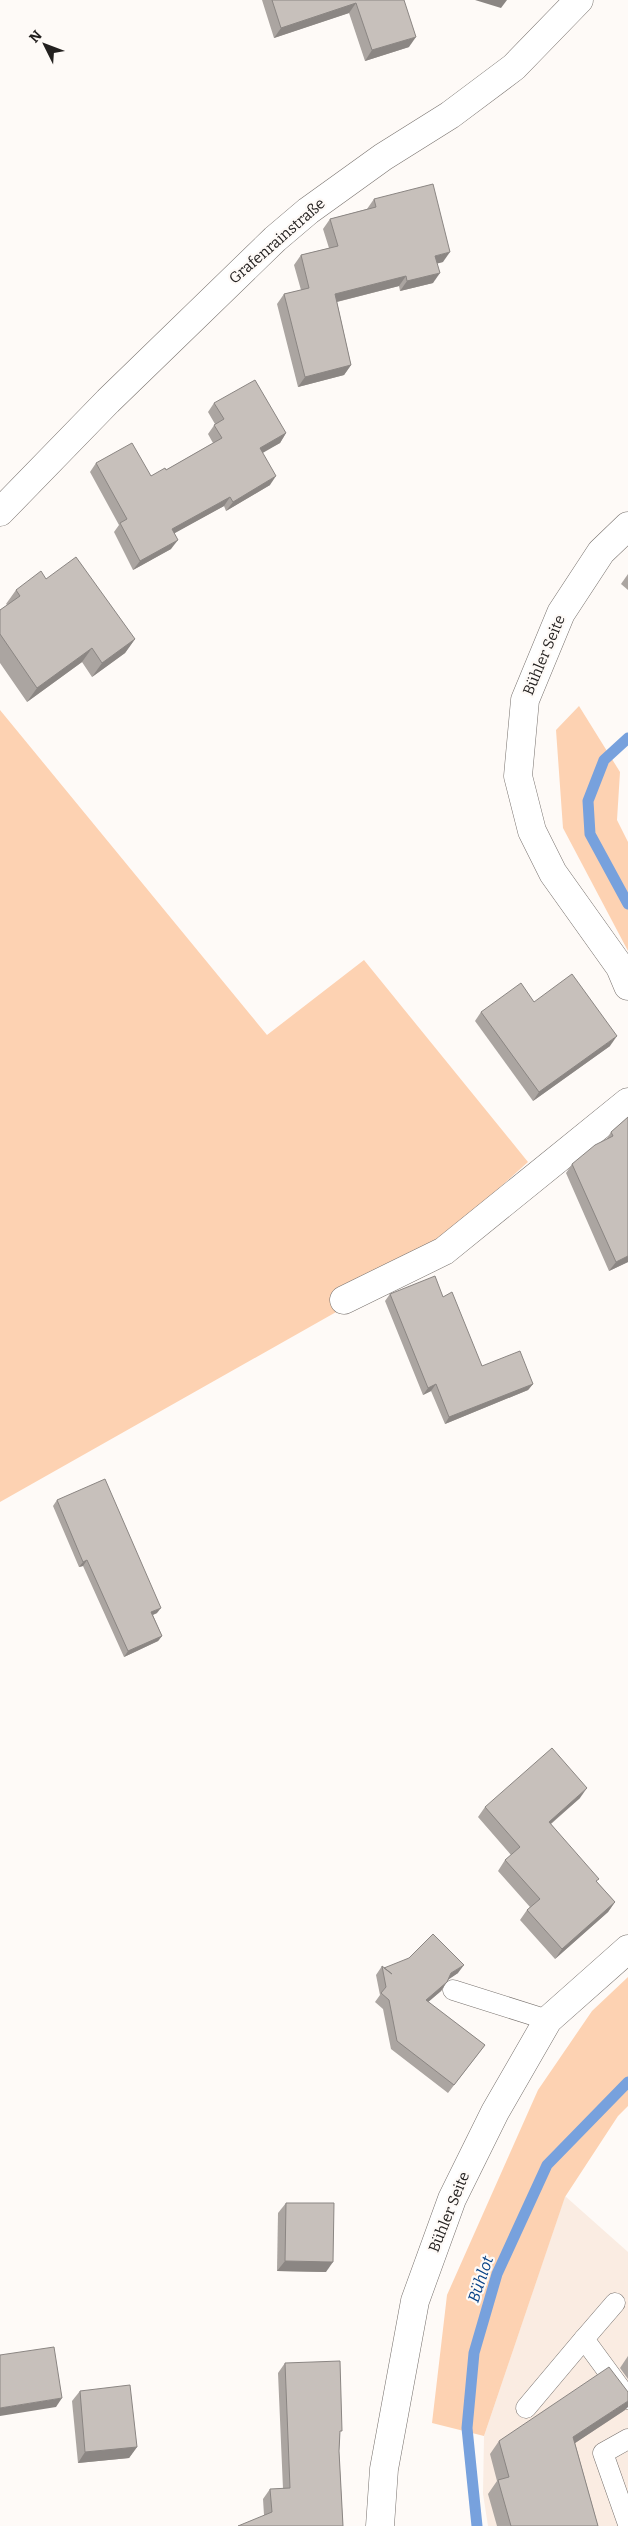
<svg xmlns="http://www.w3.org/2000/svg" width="628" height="2526" font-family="Bitter,serif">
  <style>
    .built { fill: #faece2 }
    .green { fill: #fdd2b2 }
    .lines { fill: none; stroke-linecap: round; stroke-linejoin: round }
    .stream { stroke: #77a1dd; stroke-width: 11 }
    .lane-casing { stroke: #77716d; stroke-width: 21 }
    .street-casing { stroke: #77716d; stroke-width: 29 }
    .lane { stroke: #fff; stroke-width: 20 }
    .street { stroke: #fff; stroke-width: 28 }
    .wall { fill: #aba5a1 }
    .shaded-wall { fill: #8b8683 }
    .building { fill: #c7c0bb; stroke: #8b8683 }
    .labels { text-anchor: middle; stroke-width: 4.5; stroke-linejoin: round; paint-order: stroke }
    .street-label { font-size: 15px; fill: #23201f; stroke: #fefaf7 }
    .water-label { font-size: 16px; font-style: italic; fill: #064085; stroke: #fefaf7 }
  </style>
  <rect width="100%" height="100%" fill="#fefaf7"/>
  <!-- built -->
  <path class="built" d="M 565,2196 L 628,2252 L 628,2526 L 488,2526 L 483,2494 L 484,2436 Z"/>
  <!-- green -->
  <g class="green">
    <path d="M 579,706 L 620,772 L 617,820 L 628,842 L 628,951 L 563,828 L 556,730 Z"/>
    <path d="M 0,710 L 267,1035 L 364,960 L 528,1162 L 438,1243 L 444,1251 L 0,1502 Z"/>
    <path d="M 628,1977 L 628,2106 L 618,2116 L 565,2197 L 484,2436 L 432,2423 L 447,2295 L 538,2090 L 592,2011 Z"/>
  </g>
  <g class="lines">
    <!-- stream -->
    <g class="stream">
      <path d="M 628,738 L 604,760 L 588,801 L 590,834 L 628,904"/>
      <path d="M 477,2526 L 467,2428 L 474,2353 L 497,2274 L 547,2165 L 628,2082"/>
    </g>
    <!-- lane casing -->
    <g class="lane-casing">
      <g id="lane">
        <path d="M 453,1990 L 548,2020"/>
        <path d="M 615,2303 L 584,2339 L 628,2399"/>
        <path d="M 526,2408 L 584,2339"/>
        <path d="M 628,2439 L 603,2453 L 628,2524"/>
      </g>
    </g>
    <!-- street casing -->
    <g class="street-casing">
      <g id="street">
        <path d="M 0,512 L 108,401 L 275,239 L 308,211 L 383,157 L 450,115 L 514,67 L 579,0"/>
        <path d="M 628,526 L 601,552 L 561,613 L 525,700 L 518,776 L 532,831 L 553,873 L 620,967 L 628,986"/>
        <path d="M 344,1300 L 444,1251 L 628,1102"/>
        <path d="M 380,2526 L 384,2469 L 415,2301 L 452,2199 L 495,2112 L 548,2020 L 628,1949"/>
      </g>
    </g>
    <!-- lane -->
    <use href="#lane" class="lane"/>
    <!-- street -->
    <use href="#street" class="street"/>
  </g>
  <!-- wall -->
  <g class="wall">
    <path d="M 262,0 L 404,0 L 409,47 L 365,61 L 349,13 L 274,38 Z"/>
    <path d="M 374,199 L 443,262 L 437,263 L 433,283 L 400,291 L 399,286 L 337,302 L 351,365 L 344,375 L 298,387 L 277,304 L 284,294 L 301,290 L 294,265 L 301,255 L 329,248 L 323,229 L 330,219 L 367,209 Z"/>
    <path d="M 214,403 L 286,433 L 280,443 L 262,452 L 270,485 L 226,511 L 224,506 L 174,533 L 171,549 L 133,570 L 114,532 L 119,525 L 90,472 L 96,463 L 151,476 L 166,470 L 213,443 L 208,434 L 215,424 L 208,412 Z"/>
    <path d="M 628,574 L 628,590 L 621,584 Z"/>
    <path d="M 46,579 L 135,639 L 125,653 L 92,677 L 82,662 L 27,702 L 0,663 L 0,610 L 7,605 L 6,604 L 16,590 Z"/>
    <path d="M 481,1012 L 610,1046 L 533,1101 L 475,1021 Z"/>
    <path d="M 628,1117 L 628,1262 L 609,1271 L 566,1173 L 572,1164 L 606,1140 L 611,1132 Z"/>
    <path d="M 390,1294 L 443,1297 L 482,1366 L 533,1384 L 528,1390 L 445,1424 L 431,1391 L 423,1395 L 385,1301 Z"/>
    <path d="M 57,1500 L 157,1613 L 153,1615 L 162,1636 L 158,1641 L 124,1657 L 83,1566 L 79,1567 L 53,1506 Z"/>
    <path d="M 580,1798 L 551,1824 L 597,1882 L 615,1902 L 608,1912 L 555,1959 L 520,1920 L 527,1910 L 530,1907 L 498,1871 L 505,1860 L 511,1855 L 478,1817 L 485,1807 Z"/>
    <path d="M 382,1966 L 384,1968 L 458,1973 L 448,1979 L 441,1991 L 428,2002 L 485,2045 L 448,2093 L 391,2049 L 383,2009 L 375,2002 L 380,1995 L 376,1975 Z"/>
    <path d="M 286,2203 L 326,2272 L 277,2271 L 278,2213 Z"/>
    <path d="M 628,2356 L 628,2379 L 620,2368 Z"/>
    <path d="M 285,2363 L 340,2434 L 339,2451 L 343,2526 L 264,2515 L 263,2499 L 270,2489 L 283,2489 L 278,2373 Z"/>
    <path d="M 80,2391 L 137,2447 L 129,2458 L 78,2463 L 72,2401 Z"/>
    <path d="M 625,2410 L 575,2443 L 598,2526 L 497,2526 L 488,2494 L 497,2481 L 490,2454 L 499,2441 Z"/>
  </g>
  <!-- shaded-wall -->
  <g class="shaded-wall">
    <path d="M 475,0 L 507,0 L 501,8 Z"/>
    <path d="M 356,3 L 349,13 L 274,38 L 281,28 Z"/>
    <path d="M 416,37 L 409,47 L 365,61 L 372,50 Z"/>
    <path d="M 450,252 L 443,262 L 428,266 L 435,256 Z"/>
    <path d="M 440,273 L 433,283 L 400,291 L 407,281 Z"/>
    <path d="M 406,276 L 399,286 L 328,304 L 335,294 Z"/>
    <path d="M 351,365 L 344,375 L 298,387 L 305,377 Z"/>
    <path d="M 286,433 L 280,443 L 254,458 L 260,448 Z"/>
    <path d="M 276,476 L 270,485 L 226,511 L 233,502 Z"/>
    <path d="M 230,497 L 224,506 L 166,538 L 172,529 Z"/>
    <path d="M 178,540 L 171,549 L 133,570 L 140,561 Z"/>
    <path d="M 135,639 L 125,653 L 92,677 L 102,663 Z"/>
    <path d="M 92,648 L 82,662 L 27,702 L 37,688 Z"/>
    <path d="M 617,1036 L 610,1046 L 533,1101 L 539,1092 Z"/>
    <path d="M 628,1256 L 628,1262 L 609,1271 L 616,1262 Z"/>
    <path d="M 436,1384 L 431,1391 L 423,1395 L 428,1388 Z"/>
    <path d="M 533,1384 L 528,1390 L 445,1424 L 449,1417 Z"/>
    <path d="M 87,1560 L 83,1566 L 79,1567 L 83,1562 Z"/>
    <path d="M 161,1608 L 157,1613 L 147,1617 L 151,1612 Z"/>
    <path d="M 162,1636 L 158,1641 L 124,1657 L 128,1651 Z"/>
    <path d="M 587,1788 L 580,1798 L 541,1832 L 549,1822 Z"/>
    <path d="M 615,1902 L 608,1912 L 555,1959 L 562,1949 Z"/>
    <path d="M 464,1965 L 458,1973 L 445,1982 L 451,1973 Z"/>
    <path d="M 447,1982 L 441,1991 L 420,2009 L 426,2000 Z"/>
    <path d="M 285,2261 L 333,2262 L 326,2272 L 277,2271 Z"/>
    <path d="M 62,2398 L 56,2407 L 0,2416 L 0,2408 Z"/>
    <path d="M 628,2401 L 628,2407 L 625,2410 L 563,2451 L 573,2437 Z"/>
    <path d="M 137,2447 L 129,2458 L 78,2463 L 85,2452 Z"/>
  </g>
  <!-- building -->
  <g class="building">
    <path d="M 272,0 L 404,0 L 416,37 L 372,50 L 356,3 L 281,28 Z"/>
    <path d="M 433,184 L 450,252 L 435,256 L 440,273 L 407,281 L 406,276 L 335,294 L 351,365 L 305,377 L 284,294 L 309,288 L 301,255 L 338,246 L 330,219 L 376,207 L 374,199 Z"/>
    <path d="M 255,380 L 286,433 L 260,448 L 276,476 L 233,502 L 230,497 L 172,529 L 178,540 L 140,561 L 120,523 L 127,519 L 96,463 L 132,443 L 151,476 L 165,468 L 166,470 L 222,438 L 214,425 L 224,419 L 214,403 Z"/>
    <path d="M 76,557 L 135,639 L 102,663 L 92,648 L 37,688 L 0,634 L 0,610 L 20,596 L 16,590 L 41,571 L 46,579 Z"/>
    <path d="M 572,974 L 617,1036 L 539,1092 L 481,1012 L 521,983 L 534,1002 Z"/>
    <path d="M 628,1117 L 628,1256 L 616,1262 L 572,1164 L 595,1145 L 613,1136 L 611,1132 Z"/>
    <path d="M 435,1276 L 443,1297 L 452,1292 L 482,1366 L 520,1351 L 533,1384 L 449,1417 L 436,1384 L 428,1388 L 390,1294 Z"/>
    <path d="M 105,1479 L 161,1608 L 151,1612 L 162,1636 L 128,1651 L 87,1560 L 83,1562 L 57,1500 Z"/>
    <path d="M 552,1748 L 587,1788 L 549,1822 L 599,1879 L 596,1881 L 615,1902 L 562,1949 L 527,1910 L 540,1899 L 505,1860 L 520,1847 L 485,1807 Z"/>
    <path d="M 433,1934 L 464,1965 L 451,1973 L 447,1982 L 426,2000 L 485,2045 L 454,2085 L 397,2041 L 389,2000 L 381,1993 L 386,1987 L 382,1966 L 392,1974 L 384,1968 L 409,1958 Z"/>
    <path d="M 286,2203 L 334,2203 L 333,2262 L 285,2261 Z"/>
    <path d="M 54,2347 L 62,2398 L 0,2408 L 0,2355 Z"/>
    <path d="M 340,2361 L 342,2431 L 340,2431 L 339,2451 L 343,2526 L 238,2526 L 272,2512 L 270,2489 L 290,2488 L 285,2363 Z"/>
    <path d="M 609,2367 L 628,2392 L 628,2401 L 573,2437 L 598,2526 L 511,2526 L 498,2480 L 509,2477 L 499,2441 Z"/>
    <path d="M 130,2385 L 137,2447 L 85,2452 L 80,2391 Z"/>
  </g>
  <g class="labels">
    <!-- street labels -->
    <g class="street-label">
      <text transform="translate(277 241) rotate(-41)" y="5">Grafenrainstraße</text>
      <text transform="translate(544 655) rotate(-67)" y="5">Bühler Seite</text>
      <text transform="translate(449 2212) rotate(-68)" y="5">Bühler Seite</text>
    </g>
    <!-- water labels -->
    <g class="water-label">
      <text transform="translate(480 2279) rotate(-71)" y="6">Bühlot</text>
    </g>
  </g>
  <!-- north arrow -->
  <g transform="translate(45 45) rotate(312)" stroke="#fefaf7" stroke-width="4" paint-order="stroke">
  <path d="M0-4L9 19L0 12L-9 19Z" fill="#23201f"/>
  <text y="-8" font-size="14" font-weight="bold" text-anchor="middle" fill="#23201f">N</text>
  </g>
</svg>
